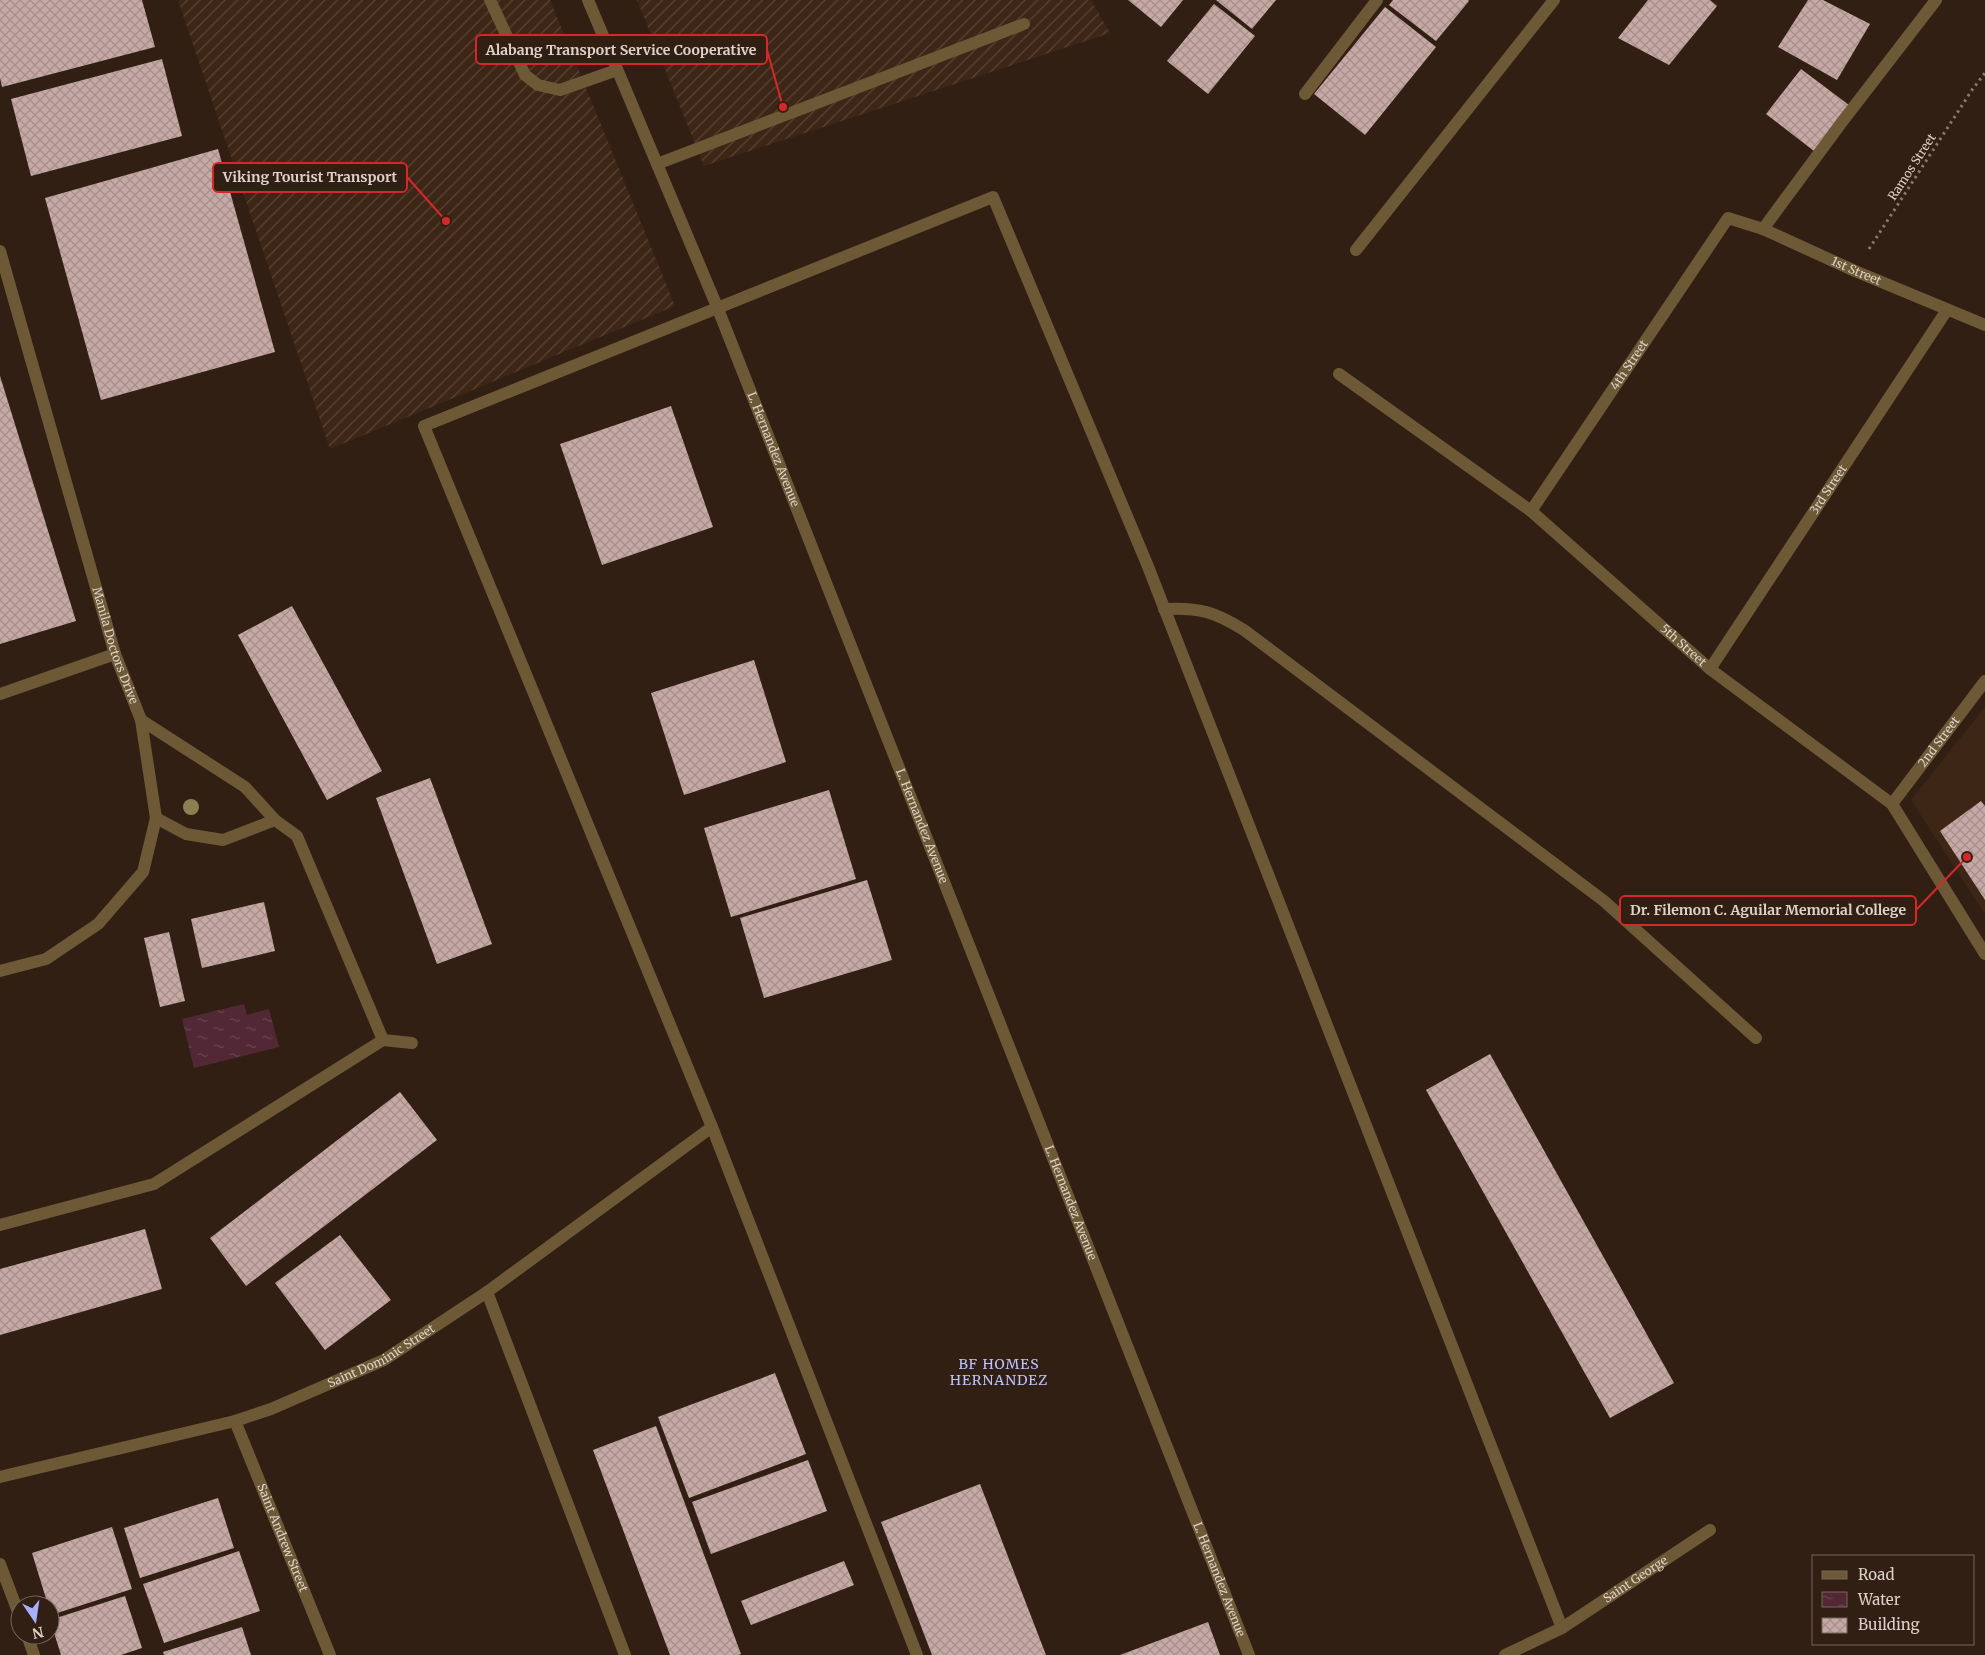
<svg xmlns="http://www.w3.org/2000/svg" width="1985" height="1655" font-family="Merriweather,serif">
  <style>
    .built { fill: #3e2616 }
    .industrial { fill: url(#industrial-furrows) }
    .water { fill: url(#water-ripples) }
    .building { fill: url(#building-cross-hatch) }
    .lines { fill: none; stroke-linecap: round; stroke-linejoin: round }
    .path { stroke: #87776e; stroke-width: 3; stroke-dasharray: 2.5 4; stroke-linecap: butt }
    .service { stroke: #6e5937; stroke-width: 12 }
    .minor { stroke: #6e5937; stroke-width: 12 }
    .tree { fill: #8a8052 }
    .labels { text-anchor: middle; stroke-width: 5; stroke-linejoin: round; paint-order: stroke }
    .street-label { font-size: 12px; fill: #ddd1c9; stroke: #321f14 }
    .neighbourhood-label { font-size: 14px; letter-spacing: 1px; fill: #bbc3fc; stroke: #321f14 }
    .leader { fill: none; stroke: #d62828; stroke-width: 2 }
    .callout-dot { fill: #d62828; stroke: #321f14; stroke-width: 2 }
    .callout { fill: #321f14; stroke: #d62828; stroke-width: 2 }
    .callout-label { font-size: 14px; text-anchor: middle; font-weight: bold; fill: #ddd1c9 }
  </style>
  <defs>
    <pattern id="industrial-furrows" width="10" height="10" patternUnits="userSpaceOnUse" patternTransform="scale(1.25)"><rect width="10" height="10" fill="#3e2616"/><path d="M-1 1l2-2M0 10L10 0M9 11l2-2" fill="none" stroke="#594437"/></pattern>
    <pattern id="water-ripples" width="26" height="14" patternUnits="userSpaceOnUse" patternTransform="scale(1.25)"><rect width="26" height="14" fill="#522836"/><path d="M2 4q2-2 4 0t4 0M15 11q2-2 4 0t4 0" fill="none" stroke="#6a4652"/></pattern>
    <pattern id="building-cross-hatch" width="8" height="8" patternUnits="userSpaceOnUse" patternTransform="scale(1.25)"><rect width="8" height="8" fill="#c6a9a5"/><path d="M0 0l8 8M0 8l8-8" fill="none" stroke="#a58e8b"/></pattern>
  </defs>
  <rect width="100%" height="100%" fill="#321f14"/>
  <!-- built -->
  <path class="built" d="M 1985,707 L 1985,914 L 1911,800 Z"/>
  <!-- industrial -->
  <g class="industrial">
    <path d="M 178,0 L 550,0 L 675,306 L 330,449 Z"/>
    <path d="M 637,0 L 1091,0 L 1110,33 L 704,166 Z"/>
  </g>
  <!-- water -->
  <path class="water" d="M 244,1004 L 247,1015 L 269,1009 L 279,1047 L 194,1068 L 182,1019 Z"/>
  <!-- building -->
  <g class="building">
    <path d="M 0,0 L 142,0 L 155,47 L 2,87 L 0,78 Z"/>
    <path d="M 1128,0 L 1183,0 L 1161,27 Z"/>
    <path d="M 1216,0 L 1276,0 L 1252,29 Z"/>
    <path d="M 1393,0 L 1468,0 L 1469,1 L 1436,41 L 1389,5 Z"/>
    <path d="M 1648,0 L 1710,0 L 1717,6 L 1669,65 L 1618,38 Z"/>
    <path d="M 1808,0 L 1823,0 L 1870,24 L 1837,80 L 1778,47 Z"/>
    <path d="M 1214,4 L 1255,36 L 1208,94 L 1167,61 Z"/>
    <path d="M 1385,7 L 1436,47 L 1365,135 L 1314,94 Z"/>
    <path d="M 162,59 L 182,136 L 31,176 L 11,99 Z"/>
    <path d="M 1801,69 L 1849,105 L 1814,151 L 1766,114 Z"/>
    <path d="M 218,149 L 275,352 L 101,400 L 45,198 Z"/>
    <path d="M 0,376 L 76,621 L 0,644 Z"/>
    <path d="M 671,406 L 713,527 L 602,565 L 560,444 Z"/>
    <path d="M 292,606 L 382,771 L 327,800 L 238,635 Z"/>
    <path d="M 754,660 L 786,762 L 684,795 L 651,693 Z"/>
    <path d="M 430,778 L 492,944 L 437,964 L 376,798 Z"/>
    <path d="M 829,790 L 856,879 L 731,917 L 704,828 Z"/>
    <path d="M 1981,801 L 1985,806 L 1985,900 L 1940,831 Z"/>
    <path d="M 867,880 L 892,960 L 764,998 L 740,918 Z"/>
    <path d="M 264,902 L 275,951 L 202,968 L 191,919 Z"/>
    <path d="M 169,932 L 185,1001 L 160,1007 L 144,938 Z"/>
    <path d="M 1490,1054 L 1674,1383 L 1610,1418 L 1426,1090 Z"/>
    <path d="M 400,1092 L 437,1140 L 246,1286 L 210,1238 Z"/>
    <path d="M 145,1229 L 162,1289 L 0,1335 L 0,1269 Z"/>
    <path d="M 340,1235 L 391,1300 L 325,1350 L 275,1283 Z"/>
    <path d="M 775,1373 L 806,1454 L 689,1498 L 658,1417 Z"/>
    <path d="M 656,1426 L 741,1654 L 738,1655 L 670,1655 L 593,1450 Z"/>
    <path d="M 808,1460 L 827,1511 L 711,1554 L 692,1502 Z"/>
    <path d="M 980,1484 L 1046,1655 L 932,1655 L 881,1522 Z"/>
    <path d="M 218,1498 L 234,1548 L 140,1578 L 124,1528 Z"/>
    <path d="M 112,1527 L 132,1589 L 51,1615 L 50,1605 L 48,1605 L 32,1553 Z"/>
    <path d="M 239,1551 L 260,1611 L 164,1643 L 143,1584 Z"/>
    <path d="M 844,1561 L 854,1585 L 751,1625 L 741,1601 Z"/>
    <path d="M 125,1596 L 142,1648 L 121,1655 L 61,1655 L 50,1620 Z"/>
    <path d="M 1208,1622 L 1220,1655 L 1120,1655 Z"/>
    <path d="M 242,1627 L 251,1655 L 164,1655 L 163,1652 Z"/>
  </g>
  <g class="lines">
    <!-- path -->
    <path class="path" d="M 1869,249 L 1972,90 L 1985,73"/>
    <!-- service -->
    <g class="service">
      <path d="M 490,0 L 525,75 L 538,85 L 560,90 L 617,70"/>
      <path d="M 657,164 L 1024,24"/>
    </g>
    <!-- minor -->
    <g class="minor">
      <path id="s1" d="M 588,0 L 718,309 L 1249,1655"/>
      <path d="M 1305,94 L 1377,0"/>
      <path d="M 1763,229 L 1842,122 L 1936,0"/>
      <path d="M 1356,250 L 1554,0"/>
      <path id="s2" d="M 0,251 L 115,654 L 141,720 L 156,818 L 143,872 L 98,924 L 46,959 L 0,971"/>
      <path id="s3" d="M 1339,374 L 1531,511 L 1710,669 L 1892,804 L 1985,954"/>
      <path id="s4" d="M 1531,511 L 1728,218 L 1763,229 L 1855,271 L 1985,325"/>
      <path d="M 1164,609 C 1199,607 1215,612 1244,630 L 1604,901 L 1756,1038"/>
      <path id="s5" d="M 1710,669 L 1947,310"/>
      <path d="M 0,694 L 115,654"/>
      <path id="s6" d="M 1892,804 L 1985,681"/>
      <path d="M 156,818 L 186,834 L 223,840 L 275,820"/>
      <path d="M 383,1040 L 412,1043"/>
      <path d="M 0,1225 L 154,1184 L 383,1040 L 297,836 L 275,820 L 245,787 L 141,720"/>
      <path d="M 487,1292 L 625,1655"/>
      <path id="s7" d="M 235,1421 L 330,1655"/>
      <path id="s8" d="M 0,1477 L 235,1421 L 271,1409 L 384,1360 L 487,1292 L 712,1127"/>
      <path d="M 0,1564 L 20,1617"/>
      <path d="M 27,1635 L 34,1655"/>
      <path d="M 917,1655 L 712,1127 L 424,426 L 993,197 L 1147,564 L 1562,1628"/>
      <path id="s9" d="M 1505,1655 L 1562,1628 L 1710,1530"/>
    </g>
  </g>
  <!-- trees -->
  <circle class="tree" cx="191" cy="807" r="8"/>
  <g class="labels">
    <!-- street labels -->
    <g class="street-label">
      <text transform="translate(1912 167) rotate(-57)" y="4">Ramos Street</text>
      <text dy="4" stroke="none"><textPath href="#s4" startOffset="492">1st Street</textPath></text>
      <text dy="4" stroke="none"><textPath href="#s4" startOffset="176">4th Street</textPath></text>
      <text dy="4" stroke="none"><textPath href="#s1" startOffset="486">L. Hernandez Avenue</textPath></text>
      <text dy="4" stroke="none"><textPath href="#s5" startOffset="215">3rd Street</textPath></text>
      <text dy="4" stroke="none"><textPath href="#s3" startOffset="439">5th Street</textPath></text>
      <text dy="4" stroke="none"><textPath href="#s2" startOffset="411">Manila Doctors Drive</textPath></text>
      <text dy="4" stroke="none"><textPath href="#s6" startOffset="78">2nd Street</textPath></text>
      <text dy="4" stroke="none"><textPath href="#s1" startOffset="891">L. Hernandez Avenue</textPath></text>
      <text dy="4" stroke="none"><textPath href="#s1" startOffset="1296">L. Hernandez Avenue</textPath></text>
      <text dy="4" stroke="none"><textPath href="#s8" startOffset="402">Saint Dominic Street</textPath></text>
      <text dy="4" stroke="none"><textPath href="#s7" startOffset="126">Saint Andrew Street</textPath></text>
      <text dy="4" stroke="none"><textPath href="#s9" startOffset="151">Saint George</textPath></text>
      <text dy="4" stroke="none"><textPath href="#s1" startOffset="1701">L. Hernandez Avenue</textPath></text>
    </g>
    <!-- neighbourhood labels -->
    <g class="neighbourhood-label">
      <text x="999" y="1369">BF HOMES<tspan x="999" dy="16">HERNANDEZ</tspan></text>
    </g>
  </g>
  <!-- callouts -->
  <path class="leader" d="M783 107L767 50M446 221L407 177M1967 857L1916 910"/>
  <g class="callout-dot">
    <circle cx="783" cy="107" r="5"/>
    <circle cx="446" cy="221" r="5"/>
    <circle cx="1967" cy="857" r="5"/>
  </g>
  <g class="callout">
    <rect x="476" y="35" width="291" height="29" rx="5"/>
    <rect x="213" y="163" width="194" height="29" rx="5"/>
    <rect x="1620" y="896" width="296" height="29" rx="5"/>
  </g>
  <g class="callout-label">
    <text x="621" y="55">Alabang Transport Service Cooperative</text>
    <text x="310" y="182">Viking Tourist Transport</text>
    <text x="1768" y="915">Dr. Filemon C. Aguilar Memorial College</text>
  </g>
  <!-- legend -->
  <rect x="1812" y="1555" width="162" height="90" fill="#321f14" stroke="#76665c"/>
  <rect x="1822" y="1571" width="25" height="8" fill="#6e5937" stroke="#76665c"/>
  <text x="1858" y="1580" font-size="15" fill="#ddd1c9">Road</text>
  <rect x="1822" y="1592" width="25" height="15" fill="url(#water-ripples)" stroke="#76665c"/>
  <text x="1858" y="1605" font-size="15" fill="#ddd1c9">Water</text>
  <rect x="1822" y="1618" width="25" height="15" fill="url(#building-cross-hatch)" stroke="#76665c"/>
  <text x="1858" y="1630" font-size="15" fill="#ddd1c9">Building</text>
  <!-- north arrow -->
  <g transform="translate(35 1620) rotate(167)"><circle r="24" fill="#321f14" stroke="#76665c"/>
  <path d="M0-4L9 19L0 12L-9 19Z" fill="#a7b0fc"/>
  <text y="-8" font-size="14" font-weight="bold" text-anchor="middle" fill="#ddd1c9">N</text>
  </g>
</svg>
